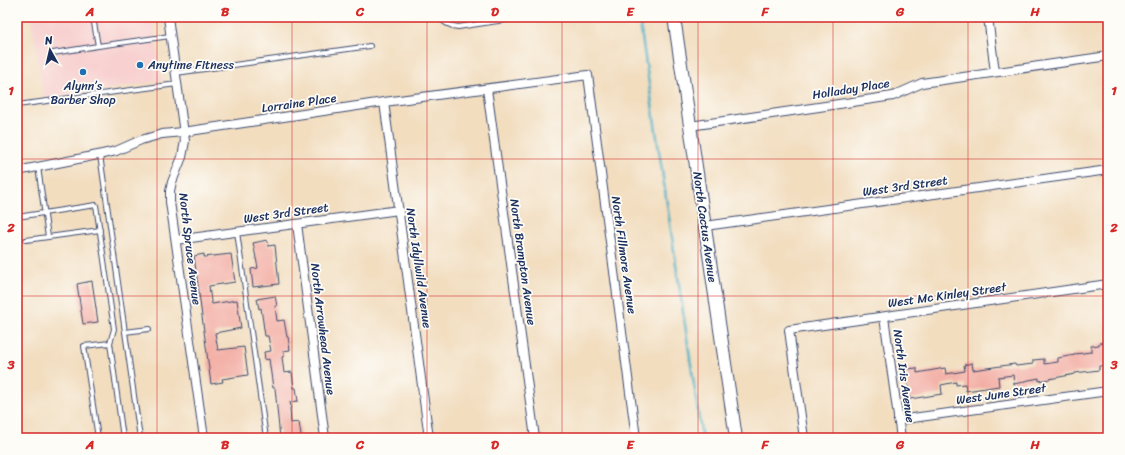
<svg xmlns="http://www.w3.org/2000/svg" width="1125" height="455" font-family="Sriracha,sans-serif">
  <style>
    .built { fill: #f7d0cf }
    .lines { fill: none; stroke-linecap: round; stroke-linejoin: round }
    .stream { stroke: #44aec3; stroke-width: 2.5 }
    .building { fill: #f3aea4 }
    .service-casing { stroke: #3b496d; stroke-width: 6 }
    .minor-casing { stroke: #3b496d; stroke-width: 10 }
    .secondary-casing { stroke: #3b496d; stroke-width: 14 }
    .service { stroke: #fff; stroke-width: 4 }
    .minor { stroke: #fff; stroke-width: 8 }
    .secondary { stroke: #fff; stroke-width: 12 }
    .grid { fill: none; stroke: #d62828; stroke-width: 1; stroke-opacity: 0.55 }
    .poi-dot { fill: #1f6fb2; stroke: #fdfcf7; stroke-width: 1.5 }
    .labels { text-anchor: middle; stroke-width: 3.5; stroke-linejoin: round; paint-order: stroke }
    .poi-label { font-size: 12px; fill: #1b2f5e; stroke: #fdfcf7; text-anchor: start }
    .street-label { font-size: 12px; fill: #1b2f5e; stroke: #fdfcf7 }
    .neatline { fill: none; stroke: #d62828; stroke-width: 1.5 }
    .grid-label { font-size: 13px; text-anchor: middle; font-weight: bold; fill: #d62828 }
  </style>
  <rect width="100%" height="100%" fill="#fdfcf7"/>
  <filter id="ink" filterUnits="userSpaceOnUse"><feTurbulence type="fractalNoise" baseFrequency=".025" numOctaves="2"/><feDisplacementMap in="SourceGraphic" scale="8" xChannelSelector="R" yChannelSelector="G"/><feConvolveMatrix kernelMatrix="1 2 1 2 8 2 1 2 1" color-interpolation-filters="sRGB"/></filter>
  <filter id="wash" filterUnits="userSpaceOnUse"><feTurbulence type="fractalNoise" baseFrequency=".012" numOctaves="4" result="noise"/><feDisplacementMap in="SourceGraphic" scale="16" xChannelSelector="R" yChannelSelector="G"/><feGaussianBlur stdDeviation="0.9" result="paint"/><feColorMatrix in="noise" values="0 0 0 0 0 0 0 0 0 0 0 0 0 0 0 0 0 1.4 0 .05"/><feComposite in="paint" operator="in"/></filter>
  <g filter="url(#wash)">
    <rect width="100%" height="100%" fill="#f2ddbf"/>
    <!-- built -->
    <path class="built" d="M 31,17 L 152,17 L 162,81 L 44,99 Z"/>
    <g class="lines">
      <!-- stream -->
      <path class="stream" d="M 639,17 L 702,438"/>
    </g>
    <g id="blocks">
      <!-- building -->
      <g class="building">
        <path d="M 267,240 L 268,246 L 275,245 L 279,284 L 253,287 L 251,269 L 258,268 L 253,243 Z"/>
        <path d="M 204,254 L 204,257 L 231,254 L 235,282 L 209,286 L 211,301 L 212,304 L 237,300 L 241,328 L 215,333 L 218,350 L 244,347 L 248,375 L 222,379 L 223,382 L 211,384 L 194,256 Z"/>
        <path d="M 92,281 L 98,322 L 83,324 L 77,284 Z"/>
        <path d="M 275,296 L 277,306 L 275,306 L 277,321 L 284,320 L 287,337 L 288,337 L 290,350 L 283,351 L 284,356 L 282,357 L 284,373 L 292,372 L 294,388 L 296,388 L 298,401 L 290,402 L 291,407 L 290,408 L 291,423 L 299,422 L 301,436 L 280,438 L 275,388 L 273,388 L 269,359 L 265,360 L 264,352 L 271,351 L 268,336 L 265,336 L 261,308 L 259,309 L 257,299 Z"/>
        <path d="M 1108,342 L 1108,365 L 1099,366 L 1099,370 L 1075,373 L 1075,374 L 1039,381 L 1039,378 L 1024,381 L 1024,382 L 1014,384 L 1013,375 L 998,377 L 999,386 L 966,391 L 965,384 L 956,385 L 956,382 L 941,385 L 942,394 L 910,399 L 906,369 L 917,368 L 917,373 L 945,368 L 946,374 L 965,371 L 964,365 L 972,363 L 973,370 L 1015,364 L 1016,366 L 1033,364 L 1033,360 L 1044,359 L 1044,364 L 1058,362 L 1058,358 L 1075,355 L 1075,354 L 1091,352 L 1091,346 L 1099,345 L 1099,343 Z"/>
      </g>
    </g>
  </g>
  <g filter="url(#ink)">
    <use href="#blocks" fill-opacity="0" stroke="#3b496d" stroke-width="1"/>
    <g class="lines">
      <!-- service casing -->
      <g class="service-casing">
        <g id="service">
          <path d="M 93,17 L 98,46 L 170,36"/>
          <path d="M 440,17 C 444,24 450,26 458,27 L 525,17"/>
          <path d="M 53,53 L 98,46"/>
          <path d="M 176,73 L 370,46"/>
          <path d="M 17,105 L 177,84"/>
          <path d="M 100,155 L 140,438"/>
          <path d="M 38,167 L 48,237"/>
          <path d="M 17,217 L 96,205 L 114,329 L 110,343 L 123,438"/>
          <path d="M 237,232 L 266,438"/>
          <path d="M 26,240 L 100,230"/>
          <path d="M 125,332 L 149,329"/>
          <path d="M 98,438 L 84,346 L 110,343"/>
        </g>
      </g>
      <!-- minor casing -->
      <g class="minor-casing">
        <g id="minor">
          <path d="M 168,17 L 185,141 L 182,157 L 172,182 L 170,191 L 170,202 L 204,438"/>
          <path d="M 988,17 L 995,72"/>
          <path d="M 487,89 L 535,438"/>
          <path d="M 384,102 L 429,438"/>
          <path d="M 690,126 L 893,96 L 922,83 L 1108,56"/>
          <path d="M 17,171 L 98,155 L 116,151 L 141,140 L 162,134 L 183,132 L 384,102 L 588,75 L 636,438"/>
          <path d="M 297,224 L 325,438"/>
          <path d="M 705,226 L 1108,170"/>
          <path d="M 176,240 L 399,210"/>
          <path d="M 884,317 L 901,438"/>
          <path d="M 898,420 L 1108,391"/>
          <path d="M 804,438 L 789,330 L 1108,284"/>
        </g>
      </g>
      <!-- secondary casing -->
      <g class="secondary-casing">
        <path id="secondary" d="M 674,17 L 736,438"/>
      </g>
      <!-- service -->
      <use href="#service" class="service"/>
      <!-- minor -->
      <use href="#minor" class="minor"/>
      <!-- secondary -->
      <use href="#secondary" class="secondary"/>
    </g>
  </g>
  <!-- grid -->
  <path class="grid" d="M 157,17 L 157,438M 292,17 L 292,438M 427,17 L 427,438M 562,17 L 562,438M 698,17 L 698,438M 833,17 L 833,438M 968,17 L 968,438M 17,159 L 1108,159M 17,296 L 1108,296"/>
  <!-- markers -->
  <g class="poi-dot">
    <circle cx="140" cy="65" r="4"/>
    <circle cx="83" cy="72" r="4"/>
  </g>
  <g class="labels">
    <!-- poi labels -->
    <g class="poi-label">
      <text x="148" y="69">Anytime Fitness</text>
      <text x="83" y="90" text-anchor="middle">Alynn’s<tspan x="83" dy="14">Barber Shop</tspan></text>
    </g>
    <!-- street labels -->
    <g class="street-label">
      <text transform="translate(851 89) rotate(-9)" y="4">Holladay Place</text>
      <text transform="translate(299 103) rotate(-8)" y="4">Lorraine Place</text>
      <text transform="translate(905 186) rotate(-8)" y="4">West 3rd Street</text>
      <text transform="translate(286 213) rotate(-8)" y="4">West 3rd Street</text>
      <text transform="translate(705 227) rotate(82)" y="4">North Cactus Avenue</text>
      <text transform="translate(190 249) rotate(83)" y="4">North Spruce Avenue</text>
      <text transform="translate(624 255) rotate(82)" y="4">North Fillmore Avenue</text>
      <text transform="translate(523 262) rotate(82)" y="4">North Brampton Avenue</text>
      <text transform="translate(419 268) rotate(82)" y="4">North Idyllwild Avenue</text>
      <text transform="translate(947 295) rotate(-8)" y="4">West Mc Kinley Street</text>
      <text transform="translate(323 329) rotate(83)" y="4">North Arrowhead Avenue</text>
      <text transform="translate(904 376) rotate(82)" y="4">North Iris Avenue</text>
      <text transform="translate(1001 394) rotate(-8)" y="4">West June Street</text>
    </g>
  </g>
  <!-- margin -->
  <rect width="1125" height="455" fill="none" stroke="#fdfcf7" stroke-width="44"/>
  <!-- north arrow -->
  <g transform="translate(50 50) rotate(352)" stroke="#fdfcf7" stroke-width="3" paint-order="stroke">
  <path d="M0-3L7 15L0 10L-7 15Z" fill="#1b2f5e"/>
  <text y="-6" font-size="11" font-weight="bold" text-anchor="middle" fill="#1b2f5e">N</text>
  </g>
  <rect x="22" y="22" width="1081" height="411" class="neatline"/>
  <g class="grid-label">
    <text x="90" y="16">A</text>
    <text x="225" y="16">B</text>
    <text x="360" y="16">C</text>
    <text x="495" y="16">D</text>
    <text x="630" y="16">E</text>
    <text x="765" y="16">F</text>
    <text x="900" y="16">G</text>
    <text x="1035" y="16">H</text>
    <text x="11" y="95">1</text>
    <text x="1114" y="95">1</text>
    <text x="11" y="232">2</text>
    <text x="1114" y="232">2</text>
    <text x="11" y="369">3</text>
    <text x="1114" y="369">3</text>
    <text x="90" y="449">A</text>
    <text x="225" y="449">B</text>
    <text x="360" y="449">C</text>
    <text x="495" y="449">D</text>
    <text x="630" y="449">E</text>
    <text x="765" y="449">F</text>
    <text x="900" y="449">G</text>
    <text x="1035" y="449">H</text>
  </g>
</svg>
